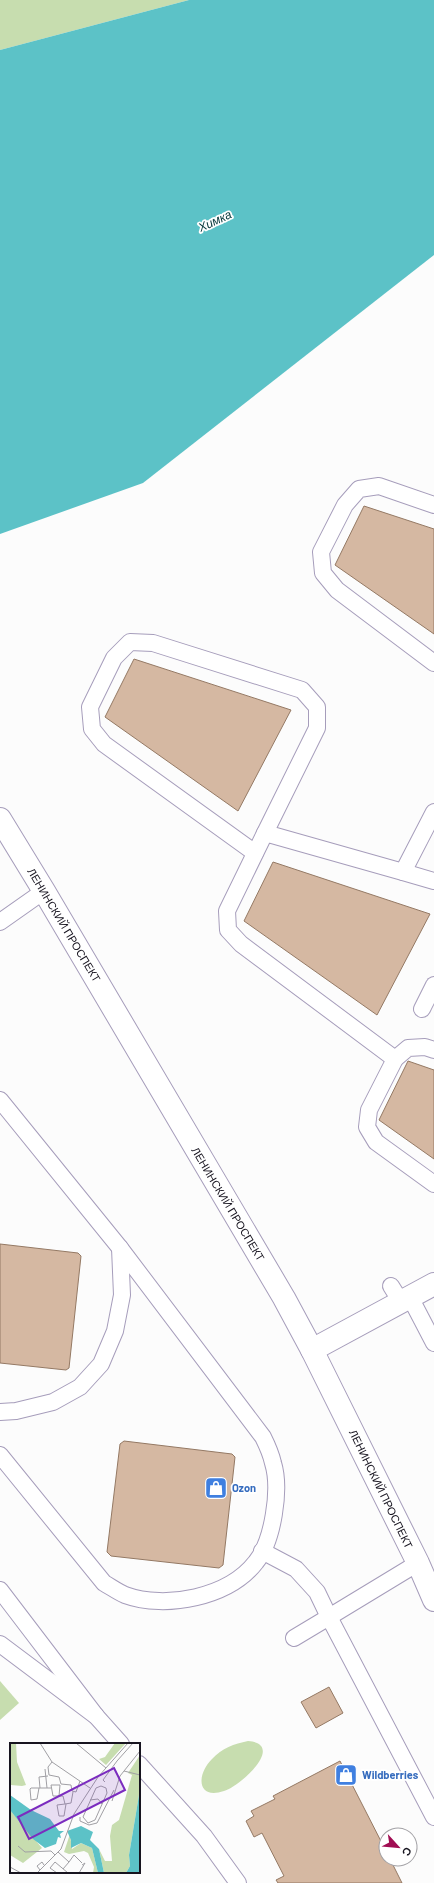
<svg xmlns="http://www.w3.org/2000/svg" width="434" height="1883" font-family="Barlow,sans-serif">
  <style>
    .green { fill: #c7ddaf }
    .water { fill: #5cc2c7 }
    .building { fill: #d5b8a2; stroke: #947964 }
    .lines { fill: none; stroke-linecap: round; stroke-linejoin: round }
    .lane-casing { stroke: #a69dbb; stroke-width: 18 }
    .secondary-casing { stroke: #a69dbb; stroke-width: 24 }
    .lane { stroke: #fff; stroke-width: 16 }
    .secondary { stroke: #fff; stroke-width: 22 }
    .labels { text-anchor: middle; stroke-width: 3.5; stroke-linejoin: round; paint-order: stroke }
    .street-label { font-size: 11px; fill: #17141f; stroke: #fff }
    .shop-label { font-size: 11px; font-weight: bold; fill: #366cbe; stroke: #fff; text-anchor: start }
    .water-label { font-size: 12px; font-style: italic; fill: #06383b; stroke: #fff }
    .inset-road { fill: none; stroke: #a09fa4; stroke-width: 1 }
    .view { fill: #7b2cbf; fill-opacity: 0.15; stroke: #7b2cbf; stroke-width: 2 }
    .inset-edge { fill: none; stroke: #17141f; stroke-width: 2 }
  </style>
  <rect width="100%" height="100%" fill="#fcfcfc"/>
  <!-- green -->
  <g class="green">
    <path d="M 0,0 L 189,0 L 0,50 Z"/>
    <path d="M 0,1681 L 19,1703 L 0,1720 Z"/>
    <path d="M 248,1741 C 286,1744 241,1786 224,1791 C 197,1800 196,1775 212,1759 C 222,1748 234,1744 248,1741 Z"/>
  </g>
  <!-- water -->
  <path class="water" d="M 189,0 L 434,0 L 434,255 L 143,483 L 0,534 L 0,50 Z"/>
  <!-- building -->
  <g class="building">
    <path d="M 364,506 L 434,529 L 434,634 L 335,565 Z"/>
    <path d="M 134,659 L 291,710 L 238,811 L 105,717 Z"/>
    <path d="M 273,862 L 430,914 L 377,1015 L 244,921 Z"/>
    <path d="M 408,1061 L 434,1070 L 434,1159 L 379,1120 Z"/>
    <path d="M 0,1244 L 78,1253 L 81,1256 L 69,1368 L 66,1370 L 0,1363 Z"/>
    <path d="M 124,1441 L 232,1454 L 235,1457 L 223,1565 L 219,1568 L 111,1556 L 107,1552 L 120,1444 Z"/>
    <path d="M 329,1687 L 343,1713 L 316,1728 L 301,1702 Z"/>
    <path d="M 340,1761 L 386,1851 L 386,1859 L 390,1859 L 402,1883 L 278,1883 L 276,1880 L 284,1876 L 262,1833 L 254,1837 L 246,1821 L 254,1816 L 251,1811 L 275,1799 L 273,1796 Z"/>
  </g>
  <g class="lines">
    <!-- lane casing -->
    <g class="lane-casing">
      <g id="lane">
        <path d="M 434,505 L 379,486 L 359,489 L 345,505 L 321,552 L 323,573 L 337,590 L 434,663"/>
        <path d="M 255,853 L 104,744 L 92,729 L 90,707 L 114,658 L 130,642 L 153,643 L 302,690 L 317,707 L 317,728 L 265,833"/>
        <path d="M 403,872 L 434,881"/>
        <path d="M 0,922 L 44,891"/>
        <path d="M 422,1009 L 434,985"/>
        <path d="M 434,1050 L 425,1047 L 408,1048 L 395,1059 L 369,1110 L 367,1127 L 376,1142 L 434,1184"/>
        <path d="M 395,1059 L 241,944 L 228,930 L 227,911 L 265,833 L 403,872 L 434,812"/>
        <path d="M 0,1100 L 120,1248 L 263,1437 C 267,1445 271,1454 273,1463 C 281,1489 273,1541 256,1562 C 229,1597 166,1610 125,1595 C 118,1592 111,1587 104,1583 L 0,1455"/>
        <path d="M 391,1286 L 401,1302"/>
        <path d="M 410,1297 L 434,1343"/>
        <path d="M 0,1412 L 16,1411 L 53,1402 L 80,1387 L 101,1364 L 115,1331 L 122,1295 L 120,1248"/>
        <path d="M 262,1551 L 296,1569 L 317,1592 L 329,1617 L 418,1563"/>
        <path d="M 0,1590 L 96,1716"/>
        <path d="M 294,1638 L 329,1617 L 434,1817"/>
        <path d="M 0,1644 L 96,1716 L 121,1744"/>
        <path d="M 139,1764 L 204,1836 L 238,1883"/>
      </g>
    </g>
    <!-- secondary casing -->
    <g class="secondary-casing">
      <g id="secondary">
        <path d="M 0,819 L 44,891 L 284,1298 L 312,1350 L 418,1563 L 434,1600"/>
        <path d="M 312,1350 L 434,1284"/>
      </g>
    </g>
    <!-- lane -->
    <use href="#lane" class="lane"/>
    <!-- secondary -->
    <use href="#secondary" class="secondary"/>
  </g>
  <!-- icons -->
  <defs>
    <g id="shop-square" transform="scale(1.15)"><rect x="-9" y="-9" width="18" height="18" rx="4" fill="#3f7fe0" stroke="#fff"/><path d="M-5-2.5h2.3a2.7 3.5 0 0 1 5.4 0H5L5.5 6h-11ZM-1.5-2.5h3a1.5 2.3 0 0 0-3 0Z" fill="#fff"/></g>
  </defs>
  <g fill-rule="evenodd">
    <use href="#shop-square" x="216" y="1488"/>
    <use href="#shop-square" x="346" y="1775"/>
  </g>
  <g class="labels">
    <!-- street labels -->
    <g class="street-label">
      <text transform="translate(64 925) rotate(59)" y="4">ЛЕНИНСКИЙ ПРОСПЕКТ</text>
      <text transform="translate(228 1204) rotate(59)" y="4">ЛЕНИНСКИЙ ПРОСПЕКТ</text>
      <text transform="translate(381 1489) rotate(64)" y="4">ЛЕНИНСКИЙ ПРОСПЕКТ</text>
    </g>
    <!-- shop labels -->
    <g class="shop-label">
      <text x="232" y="1492">Ozon</text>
      <text x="362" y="1779">Wildberries</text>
    </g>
    <!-- water labels -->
    <g class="water-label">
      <text transform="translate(215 221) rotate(-25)" y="4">Химка</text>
    </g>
  </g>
  <!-- overview -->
  <g transform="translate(10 1743)">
    <rect width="130" height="130" fill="#fcfcfc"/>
    <path d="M 0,0 L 6,0 L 7,19 L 16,42 L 12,43 L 1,42 ZM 105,0 L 116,0 L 96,22 L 89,16 L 95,14 ZM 130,12 L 130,46 L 119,112 L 120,123 L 116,130 L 94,130 L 89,106 L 95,118 L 102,118 L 100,93 L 102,82 L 109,77 L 122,32 L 118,30 ZM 0,67 L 32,105 L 13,120 L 0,112 ZM 60,91 L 62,106 L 71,100 L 82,105 L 88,130 L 83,130 L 84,124 L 78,110 L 74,108 L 59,111 L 54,109 Z" fill="#c7ddaf"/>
    <path d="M 130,46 L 130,130 L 116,130 L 120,123 L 119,112 ZM 0,52 L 21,67 L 40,76 L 49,88 L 54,88 L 50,91 L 51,95 L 48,94 L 46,101 L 35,105 L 23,96 L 0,67 ZM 71,83 L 83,89 L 80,97 L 89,106 L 94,130 L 88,130 L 82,105 L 71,100 L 61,105 L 61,97 L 57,88 Z" fill="#5cc2c7"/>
    <path class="inset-road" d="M 30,0 L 42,19 L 80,45M 66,0 L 96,25M 42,19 L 38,24 L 39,32 L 49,34 L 51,41 L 61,42 L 62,48 L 66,49 L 70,38M 35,26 L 37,45M 114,28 L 130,32M 95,39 L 93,37 L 107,18 L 123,0M 91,43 L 96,45 L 97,50 L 85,77 L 78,80 L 73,74 L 86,45 ZM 29,45 L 27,56 L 21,57 L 20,46 L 21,45 L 41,45M 30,45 L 29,34 L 38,33M 49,53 L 50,42 L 41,42 L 43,53 L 53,53 L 55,61 L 61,60 L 63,49M 80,57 L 88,56 L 92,61M 102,58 L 110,33 L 130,8M 55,61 L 47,62 L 49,73 L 54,73 L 56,61M 70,74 L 70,78 L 79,82 L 87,80 L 104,47M 8,103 L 15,109 L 41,108 L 45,112M 48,109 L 59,119 L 53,126M 59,119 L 64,112 L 72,120M 0,124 L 11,130M 30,127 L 27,123 L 32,119 L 34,122M 27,130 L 51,106 L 64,71 L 88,34 L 118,0M 47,130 L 40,125 L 45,119 L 58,130M 69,130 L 75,120 L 72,122"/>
    <path class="view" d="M 104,25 L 115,47 L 19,96 L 8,74 Z"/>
    <rect width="130" height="130" class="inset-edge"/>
  </g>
  <!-- north arrow -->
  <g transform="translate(398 1847) rotate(117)"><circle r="19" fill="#ffffff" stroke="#a2a1a5"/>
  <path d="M0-3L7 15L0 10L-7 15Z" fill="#a10e53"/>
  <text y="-6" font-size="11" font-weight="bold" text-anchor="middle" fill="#17141f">С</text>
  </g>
</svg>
